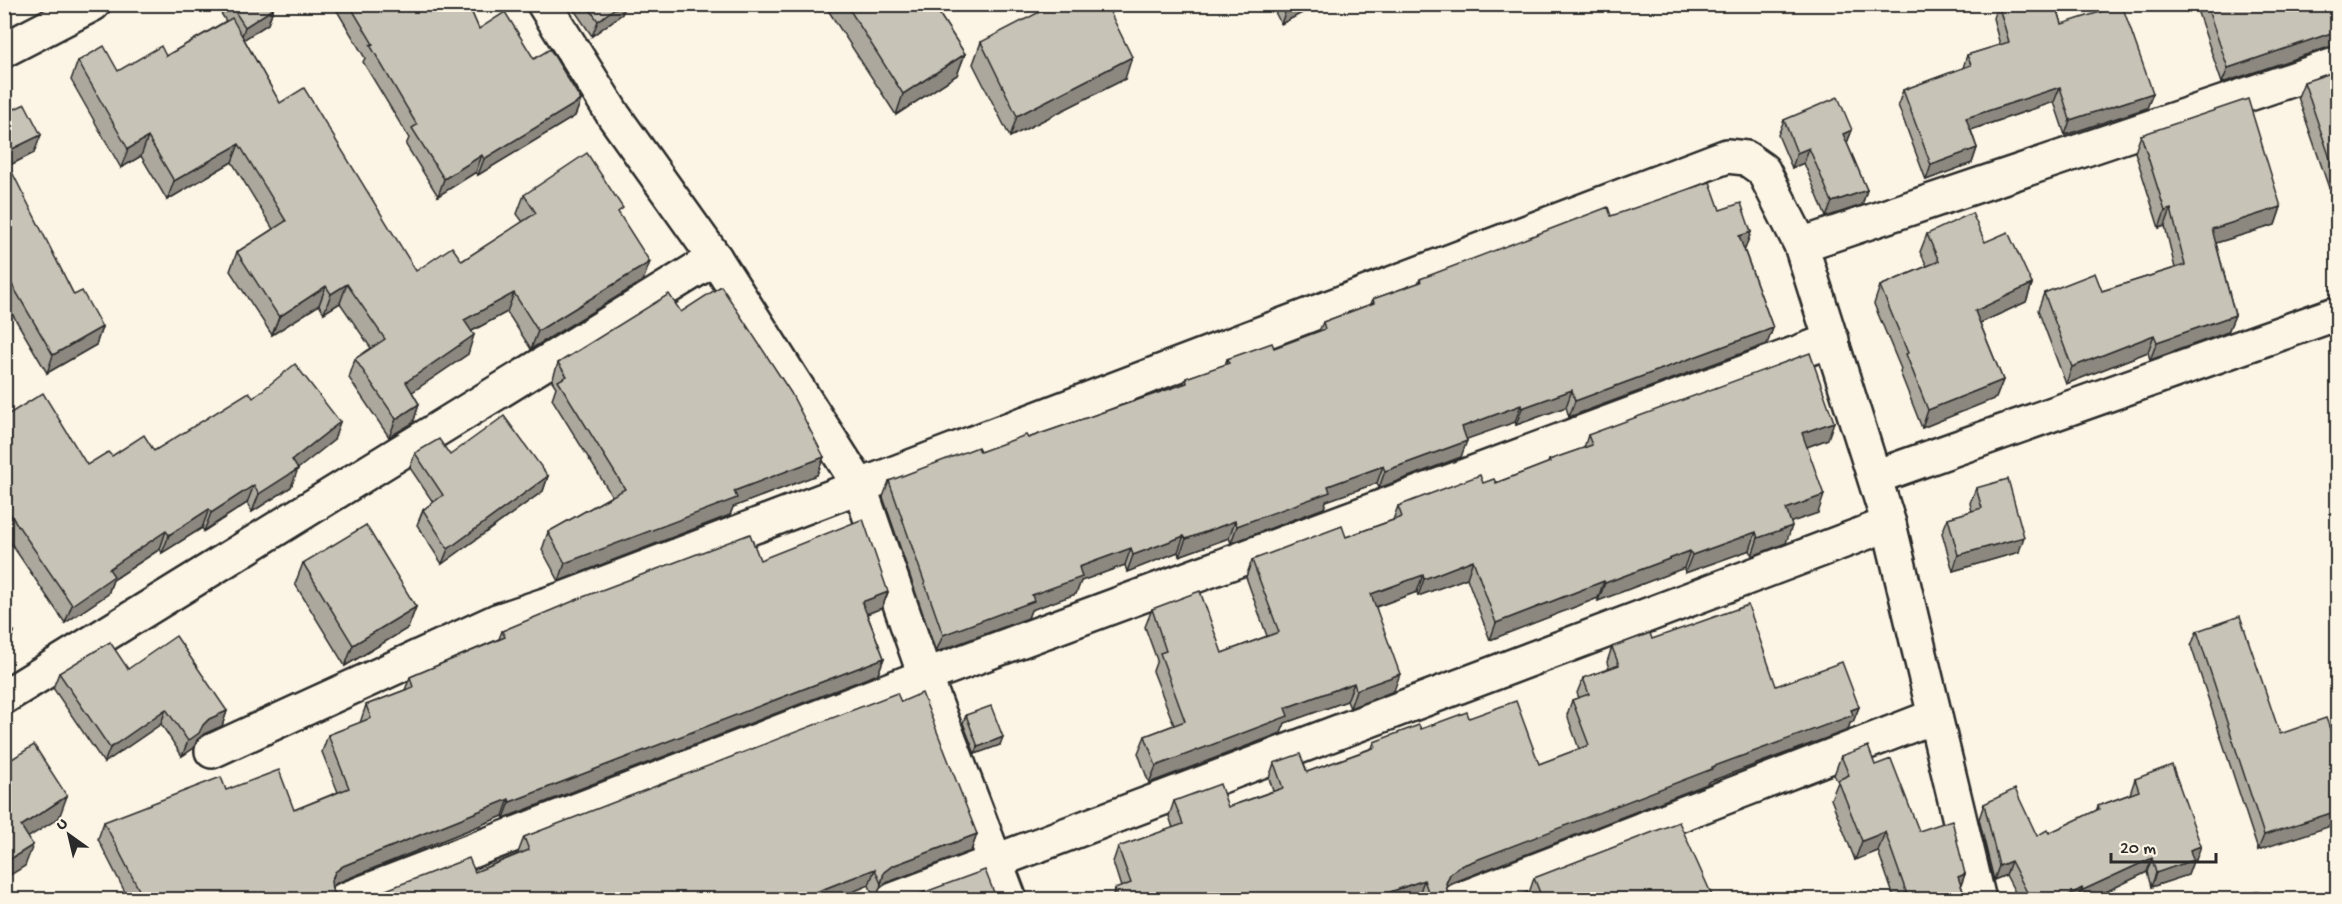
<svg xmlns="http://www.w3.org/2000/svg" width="2342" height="904" font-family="'Gochi Hand',sans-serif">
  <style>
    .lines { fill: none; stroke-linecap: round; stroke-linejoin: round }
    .minor-casing { stroke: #2b2b2b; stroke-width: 38 }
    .minor { stroke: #fcf5e5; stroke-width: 33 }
    .wall { fill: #aca89d; stroke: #2b2b2b; stroke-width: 1.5 }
    .shaded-wall { fill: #8c8880; stroke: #2b2b2b; stroke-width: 1.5 }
    .building { fill: #c8c3b7; stroke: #2b2b2b; stroke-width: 1.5 }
  </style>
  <rect width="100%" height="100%" fill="#fcf5e5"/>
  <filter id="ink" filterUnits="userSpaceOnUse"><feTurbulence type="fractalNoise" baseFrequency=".0167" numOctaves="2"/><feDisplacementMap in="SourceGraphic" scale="12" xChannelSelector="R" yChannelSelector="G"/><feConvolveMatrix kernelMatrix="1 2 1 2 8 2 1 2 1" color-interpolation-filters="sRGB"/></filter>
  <g filter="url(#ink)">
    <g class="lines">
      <!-- minor casing -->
      <g class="minor-casing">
        <g id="minor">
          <path d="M 544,4 L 614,116 L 715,258 L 859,485 L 925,676 L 1010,900"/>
          <path d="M 4,50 L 93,4"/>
          <path d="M 1801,245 L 2338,64"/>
          <path d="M 1875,477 L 2338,313"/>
          <path d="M 4,697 L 715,258"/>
          <path d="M 212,751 L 497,621 L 566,598 L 1727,156 L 1746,158 L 1763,170 L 1801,245 L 1889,524 L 1979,900"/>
          <path d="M 344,900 L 925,676 L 1832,340"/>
          <path d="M 893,900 L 1889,524"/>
          <path d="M 1459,900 L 1935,716"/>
        </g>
      </g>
      <!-- minor -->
      <use href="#minor" class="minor"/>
    </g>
    <!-- wall -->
    <g class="wall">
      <path d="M 215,4 L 270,4 L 273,9 L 268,24 L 244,39 L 280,103 L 416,271 L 462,261 L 523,222 L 517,214 L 524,195 L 620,216 L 643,281 L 531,349 L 507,312 L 472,331 L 468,354 L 412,392 L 419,404 L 413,423 L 389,437 L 349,378 L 355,359 L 371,348 L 340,303 L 324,313 L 319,305 L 272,335 L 230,271 L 237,252 L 273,229 L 232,162 L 167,200 L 141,156 L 121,168 L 71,80 L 78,61 L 118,71 L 166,56 L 226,21 Z"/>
      <path d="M 333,4 L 468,4 L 479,29 L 534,59 L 581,100 L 575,116 L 478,175 L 476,172 L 438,196 L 406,145 L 409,138 L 363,62 L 365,58 Z"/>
      <path d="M 570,4 L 626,4 L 622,14 L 592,36 Z"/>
      <path d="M 824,4 L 933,4 L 965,54 L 957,75 L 896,115 Z"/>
      <path d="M 1271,4 L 1319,4 L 1281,24 Z"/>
      <path d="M 1998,4 L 2056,4 L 2062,24 L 2153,93 L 2147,108 L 2065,135 L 2054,102 L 1971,130 L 1977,148 L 1972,163 L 1926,180 L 1898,105 L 1903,90 L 1963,68 L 1967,55 L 2000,45 L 1993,18 Z"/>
      <path d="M 2195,4 L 2337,4 L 2337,46 L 2332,46 L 2222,83 Z"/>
      <path d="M 981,42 L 1125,79 L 1010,137 L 973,64 Z"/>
      <path d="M 2337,71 L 2337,185 L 2329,188 L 2298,97 L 2304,82 Z"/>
      <path d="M 4,114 L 34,153 L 8,166 L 74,295 L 102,327 L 96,345 L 47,373 L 4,300 Z"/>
      <path d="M 1784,120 L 1852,130 L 1847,143 L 1867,190 L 1862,205 L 1826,217 L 1804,163 L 1792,168 L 1778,135 Z"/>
      <path d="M 2141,135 L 2281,207 L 2275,225 L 2216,243 L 2235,315 L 2228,332 L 2150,360 L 2148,352 L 2066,384 L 2038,310 L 2044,293 L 2102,291 L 2175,268 L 2165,226 L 2159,228 L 2135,152 Z"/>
      <path d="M 1720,210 L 1751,232 L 1745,249 L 1744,249 L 1773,328 L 1767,344 L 1569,417 L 1566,407 L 1516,425 L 1515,422 L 1466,439 L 1461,457 L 1379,488 L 1377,483 L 1326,501 L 1324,508 L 1231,543 L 1229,538 L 1179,556 L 1178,552 L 1127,572 L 1125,565 L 1081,581 L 1076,594 L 1031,610 L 1028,618 L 936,652 L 883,497 L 889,481 L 980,452 L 1028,438 L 1183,385 L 1186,378 L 1225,365 L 1227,359 L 1274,348 L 1319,331 L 1323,322 L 1371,304 L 1373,299 L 1418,283 L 1420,279 L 1611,216 Z"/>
      <path d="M 1927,234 L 2032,284 L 2026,302 L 1980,323 L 2003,380 L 1996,398 L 1922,428 L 1900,372 L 1901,369 L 1874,304 L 1880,286 L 1927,266 L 1920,252 Z"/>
      <path d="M 681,312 L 817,475 L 733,507 L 730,515 L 559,581 L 542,550 L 548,532 L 612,496 L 552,399 L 556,387 L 552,381 L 558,363 Z"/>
      <path d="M 253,398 L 334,440 L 297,469 L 291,487 L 252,512 L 247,503 L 204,531 L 202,528 L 162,553 L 160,549 L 113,580 L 108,594 L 65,623 L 4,533 L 4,417 L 87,465 L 112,456 L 154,451 Z"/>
      <path d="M 1588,435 L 1828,439 L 1807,447 L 1818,513 L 1791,522 L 1786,543 L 1752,556 L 1750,550 L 1685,573 L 1684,568 L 1598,601 L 1598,598 L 1490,640 L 1467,578 L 1418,596 L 1417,592 L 1376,607 L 1394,691 L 1350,708 L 1347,701 L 1285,723 L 1281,733 L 1149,783 L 1138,753 L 1145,736 L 1174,725 L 1153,671 L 1157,660 L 1145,627 L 1152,609 L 1222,653 L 1267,636 L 1246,577 L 1252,560 L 1346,537 L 1393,520 L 1398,506 L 1483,483 L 1496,483 L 1548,463 L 1549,460 L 1584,448 Z"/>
      <path d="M 415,453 L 450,455 L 548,476 L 543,491 L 442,564 L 417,525 L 423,510 L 433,502 L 410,468 Z"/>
      <path d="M 1976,488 L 2019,552 L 1953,571 L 1942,533 L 1948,518 L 1972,511 L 1970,503 Z"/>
      <path d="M 760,560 L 888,592 L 882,608 L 867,614 L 884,658 L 878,674 L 504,818 L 503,816 L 337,883 L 332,886 L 332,890 L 339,898 L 341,900 L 129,900 L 98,839 L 104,822 L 226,790 L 294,810 L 338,792 L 322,752 L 328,735 L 360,723 L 366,705 L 405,690 L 410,677 L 499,639 L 502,631 Z"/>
      <path d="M 303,563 L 416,607 L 408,628 L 345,666 L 295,584 Z"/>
      <path d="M 2197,631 L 2280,734 L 2334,740 L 2258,850 L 2191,646 Z"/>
      <path d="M 1652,639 L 1776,686 L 1859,707 L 1853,722 L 1850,723 L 1848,730 L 1708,782 L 1707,784 L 1452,883 L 1446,887 L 1447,891 L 1453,900 L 1420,900 L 1419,895 L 1407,900 L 1119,900 L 1121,887 L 1113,862 L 1118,847 L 1173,828 L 1169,816 L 1174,801 L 1228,807 L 1273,791 L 1269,778 L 1274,763 L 1307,772 L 1372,748 L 1374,742 L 1421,729 L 1469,718 L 1539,764 L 1579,749 L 1567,715 L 1572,700 L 1579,698 L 1577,693 L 1583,678 L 1609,669 L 1607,662 L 1612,647 Z"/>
      <path d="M 128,669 L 227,711 L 222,726 L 204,734 L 197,740 L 194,748 L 182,756 L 161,724 L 104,763 L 53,688 L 59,673 Z"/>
      <path d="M 901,702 L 977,834 L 971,851 L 886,883 L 880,888 L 875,900 L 874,900 L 869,885 L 833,900 L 360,900 L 475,872 L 518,854 L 518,853 L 524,837 Z"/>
      <path d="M 966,715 L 1000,745 L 975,754 L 963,723 Z"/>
      <path d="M 1841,756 L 1875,765 L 1919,831 L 1965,874 L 1961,885 L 1966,900 L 1895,900 L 1878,851 L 1855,860 L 1831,799 L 1838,782 L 1834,775 Z"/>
      <path d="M 2135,779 L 2196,860 L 2193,861 L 2188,875 L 2151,887 L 2147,872 L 2089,900 L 2019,900 L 2006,875 L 1994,880 L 1979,819 L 1984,804 L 2037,836 L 2049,833 L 2096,811 L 2098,806 L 2130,794 Z"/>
      <path d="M 1534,878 L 1714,900 L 1531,900 L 1529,893 Z"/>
      <path d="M 1115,889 L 1119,900 L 1111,900 Z"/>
    </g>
    <!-- shaded-wall -->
    <g class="shaded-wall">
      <path d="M 620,4 L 626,4 L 622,14 L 592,36 L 598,21 Z"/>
      <path d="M 1288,4 L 1319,4 L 1281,24 Z"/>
      <path d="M 273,9 L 268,24 L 240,42 L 245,27 Z"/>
      <path d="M 2337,31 L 2337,46 L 2332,46 L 2222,83 L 2228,68 Z"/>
      <path d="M 965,54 L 957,75 L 896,115 L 903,94 Z"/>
      <path d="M 1132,57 L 1125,79 L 1010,137 L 1017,116 Z"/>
      <path d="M 2060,87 L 2054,102 L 1961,133 L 1966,118 Z"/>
      <path d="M 2153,93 L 2147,108 L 2065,135 L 2070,120 Z"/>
      <path d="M 581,100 L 575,116 L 478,175 L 484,159 Z"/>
      <path d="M 1852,130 L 1846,145 L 1843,134 Z"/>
      <path d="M 41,135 L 34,153 L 4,168 L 4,153 Z"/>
      <path d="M 148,137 L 141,156 L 121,168 L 128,149 Z"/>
      <path d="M 239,144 L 232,162 L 167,200 L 174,181 Z"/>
      <path d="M 1809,148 L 1804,163 L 1792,168 L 1797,153 Z"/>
      <path d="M 1977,148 L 1972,163 L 1926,180 L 1931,165 Z"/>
      <path d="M 482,155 L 476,172 L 438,196 L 444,179 Z"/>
      <path d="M 2337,172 L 2337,185 L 2329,188 L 2335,173 Z"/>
      <path d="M 1867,190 L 1862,205 L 1826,217 L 1832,202 Z"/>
      <path d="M 2281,207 L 2275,225 L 2206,246 L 2212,229 Z"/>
      <path d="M 2171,209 L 2165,226 L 2159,228 L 2165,211 Z"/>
      <path d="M 1751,232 L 1745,249 L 1733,253 L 1739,236 Z"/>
      <path d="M 650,262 L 643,281 L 531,349 L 538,331 Z"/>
      <path d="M 347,284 L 340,303 L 324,313 L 331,294 Z"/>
      <path d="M 2032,284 L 2026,302 L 1969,328 L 1975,311 Z"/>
      <path d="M 326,286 L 319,305 L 272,335 L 279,317 Z"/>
      <path d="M 514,293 L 507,312 L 457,339 L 464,320 Z"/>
      <path d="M 2235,315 L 2228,332 L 2150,360 L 2157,342 Z"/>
      <path d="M 102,327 L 96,345 L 47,373 L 53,355 Z"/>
      <path d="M 1773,328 L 1767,344 L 1569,417 L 1575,401 Z"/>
      <path d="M 474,335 L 468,354 L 399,401 L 406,382 Z"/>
      <path d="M 2154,335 L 2148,352 L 2066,384 L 2072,367 Z"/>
      <path d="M 2003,380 L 1996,398 L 1922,428 L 1928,410 Z"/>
      <path d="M 1572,390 L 1566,407 L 1516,425 L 1522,408 Z"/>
      <path d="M 419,404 L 413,423 L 389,437 L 396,419 Z"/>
      <path d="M 1521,405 L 1515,422 L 1456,443 L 1462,427 Z"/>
      <path d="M 340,422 L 334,440 L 294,472 L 298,469 L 291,487 L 252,512 L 259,494 L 292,460 Z"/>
      <path d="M 1834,422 L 1828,439 L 1796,451 L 1802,433 Z"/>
      <path d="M 1467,441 L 1461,457 L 1379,488 L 1385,471 Z"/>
      <path d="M 824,457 L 817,475 L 733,507 L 730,515 L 559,581 L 565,563 L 734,491 Z"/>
      <path d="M 1383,466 L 1377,483 L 1326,501 L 1324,508 L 1231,543 L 1237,526 L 1328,486 Z"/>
      <path d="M 548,476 L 543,491 L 442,564 L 448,549 Z"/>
      <path d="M 254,485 L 247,503 L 204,531 L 211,513 Z"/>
      <path d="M 1824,495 L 1818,513 L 1780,526 L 1786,509 Z"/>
      <path d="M 209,509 L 202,528 L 162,553 L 169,535 Z"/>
      <path d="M 1235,521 L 1229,538 L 1179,556 L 1186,539 Z"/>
      <path d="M 1792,526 L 1786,543 L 1752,556 L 1758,538 Z"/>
      <path d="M 166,531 L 160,549 L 113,580 L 108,594 L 65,623 L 72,605 L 109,569 Z"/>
      <path d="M 1756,532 L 1750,550 L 1685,573 L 1692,555 Z"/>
      <path d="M 1184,536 L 1178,552 L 1127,572 L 1133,555 Z"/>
      <path d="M 2024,537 L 2019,552 L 1953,571 L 1958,555 Z"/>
      <path d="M 1131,548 L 1125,565 L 1081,581 L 1076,594 L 1031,610 L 1028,618 L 936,652 L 943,635 L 1032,595 L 1079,567 Z"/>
      <path d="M 1690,551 L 1684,568 L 1598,601 L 1605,583 Z"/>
      <path d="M 1473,560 L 1467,578 L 1418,596 L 1424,579 Z"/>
      <path d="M 1423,575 L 1417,592 L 1364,611 L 1371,594 Z"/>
      <path d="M 1604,581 L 1598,598 L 1490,640 L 1496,623 Z"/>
      <path d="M 888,592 L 882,608 L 856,618 L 862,602 Z"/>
      <path d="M 416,607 L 408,628 L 345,666 L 353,645 Z"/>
      <path d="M 14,632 L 5,657 L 4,658 L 4,639 Z"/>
      <path d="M 884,658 L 878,674 L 504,818 L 510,802 Z"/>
      <path d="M 1400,674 L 1394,691 L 1350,708 L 1356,690 Z"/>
      <path d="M 1354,683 L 1347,701 L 1285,723 L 1281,733 L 1149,783 L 1156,766 L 1285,708 Z"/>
      <path d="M 1859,707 L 1853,722 L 1850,723 L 1848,730 L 1708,782 L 1707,784 L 1452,883 L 1444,889 L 1450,874 L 1458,867 L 1712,767 Z"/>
      <path d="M 166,709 L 161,724 L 104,763 L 110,748 Z"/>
      <path d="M 227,711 L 222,726 L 204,734 L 197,740 L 194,748 L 182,756 L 188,741 L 203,725 L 209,719 Z"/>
      <path d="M 1003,737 L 1000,745 L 975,754 L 978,747 Z"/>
      <path d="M 67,796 L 59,818 L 13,847 L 21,826 Z"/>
      <path d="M 509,799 L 503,816 L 337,883 L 329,889 L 335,872 L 343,866 Z"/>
      <path d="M 2337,811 L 2337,824 L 2258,850 L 2264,835 Z"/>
      <path d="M 1885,832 L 1878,851 L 1855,860 L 1862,841 Z"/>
      <path d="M 977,834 L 971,851 L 886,883 L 880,888 L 884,872 L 892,866 Z"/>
      <path d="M 33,845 L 25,866 L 4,879 L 4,863 Z"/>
      <path d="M 2201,846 L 2196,860 L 2193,861 L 2188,875 L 2151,887 L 2156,873 L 2190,850 Z"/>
      <path d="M 2152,858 L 2147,872 L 2089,900 L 2080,900 L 2083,890 Z"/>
      <path d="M 2011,861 L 2006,875 L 1994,880 L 1999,866 Z"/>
      <path d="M 875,869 L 869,885 L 833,900 L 813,900 L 816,892 Z"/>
      <path d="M 1965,874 L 1958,893 L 1958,877 Z"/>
      <path d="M 1424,880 L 1419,895 L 1407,900 L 1373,900 L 1373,898 Z"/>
      <path d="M 2082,888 L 2078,900 L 2060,900 Z"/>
    </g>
    <!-- building -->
    <g class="building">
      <path d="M 230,4 L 270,4 L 273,9 L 245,27 Z"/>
      <path d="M 349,4 L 468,4 L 479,29 L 505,12 L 534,59 L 550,49 L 581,100 L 484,159 L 482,155 L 444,179 L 412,128 L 417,125 L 370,45 L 373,44 Z"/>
      <path d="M 586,4 L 620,4 L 598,21 Z"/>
      <path d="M 846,4 L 933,4 L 965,54 L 903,94 Z"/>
      <path d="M 1055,4 L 1106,4 L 1132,57 L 1017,116 L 981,42 Z"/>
      <path d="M 1998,4 L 2056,4 L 2062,24 L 2122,5 L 2153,93 L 2070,120 L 2060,87 L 1966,118 L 1977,148 L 1931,165 L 1903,90 L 1971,65 L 1967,55 L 2009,42 Z"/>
      <path d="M 2206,4 L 2337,4 L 2337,31 L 2228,68 Z"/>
      <path d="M 232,18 L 280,103 L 304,88 L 416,271 L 452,247 L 462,261 L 536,213 L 524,195 L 587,153 L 623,208 L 618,212 L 650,262 L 538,331 L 514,293 L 464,320 L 474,335 L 406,382 L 419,404 L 396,419 L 355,359 L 385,339 L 347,284 L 331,294 L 326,286 L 279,317 L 237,252 L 286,221 L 239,144 L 174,181 L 148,137 L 128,149 L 78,61 L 104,46 L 118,71 L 161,46 L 166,56 Z"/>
      <path d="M 2337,71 L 2337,172 L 2335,173 L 2304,82 Z"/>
      <path d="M 1838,97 L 1852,130 L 1843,134 L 1867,190 L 1832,202 L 1809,148 L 1797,153 L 1784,120 Z"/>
      <path d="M 2248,99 L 2281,207 L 2212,229 L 2235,315 L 2157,342 L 2154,335 L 2072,367 L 2044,293 L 2095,273 L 2102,291 L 2185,265 L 2171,209 L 2165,211 L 2141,135 Z"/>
      <path d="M 25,104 L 41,135 L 4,153 L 4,114 Z"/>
      <path d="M 4,154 L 7,160 L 6,160 L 74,295 L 82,291 L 102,327 L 53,355 L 4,271 Z"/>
      <path d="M 1710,182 L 1720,210 L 1741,203 L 1751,232 L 1739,236 L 1773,328 L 1575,401 L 1572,390 L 1522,408 L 1521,405 L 1462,427 L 1467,441 L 1385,471 L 1383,466 L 1328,486 L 1330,492 L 1237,526 L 1235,521 L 1186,539 L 1184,536 L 1133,555 L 1131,548 L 1079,567 L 1082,577 L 1032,595 L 1034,601 L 943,635 L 889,481 L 978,447 L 980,452 L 1026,435 L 1028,438 L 1187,383 L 1186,378 L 1229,363 L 1227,359 L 1272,343 L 1274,348 L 1325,329 L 1323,322 L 1374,303 L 1373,299 L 1421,282 L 1420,279 L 1608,207 L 1611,216 Z"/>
      <path d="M 1972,213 L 1985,242 L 2008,232 L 2032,284 L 1975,311 L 2003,380 L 1928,410 L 1906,354 L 1908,353 L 1880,286 L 1939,261 L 1927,234 Z"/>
      <path d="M 721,286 L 791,393 L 824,457 L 734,491 L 737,498 L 565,563 L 548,532 L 625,489 L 558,381 L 567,376 L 558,363 L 669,294 L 681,312 Z"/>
      <path d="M 1810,353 L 1834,422 L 1802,433 L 1824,495 L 1786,509 L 1792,526 L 1758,538 L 1756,532 L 1692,555 L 1690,551 L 1605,583 L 1604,581 L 1496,623 L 1473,560 L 1424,579 L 1423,575 L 1371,594 L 1400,674 L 1356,690 L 1354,683 L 1285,708 L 1288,716 L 1156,766 L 1145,736 L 1185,721 L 1160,653 L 1166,651 L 1152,609 L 1200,591 L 1222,653 L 1279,632 L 1252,560 L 1342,526 L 1346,537 L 1402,517 L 1398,506 L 1480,475 L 1483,483 L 1494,479 L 1496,483 L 1550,462 L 1549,460 L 1592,445 L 1588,435 Z"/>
      <path d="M 295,364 L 340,422 L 292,460 L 298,469 L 259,494 L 254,485 L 211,513 L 209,509 L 169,535 L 166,531 L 109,569 L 114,576 L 72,605 L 4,505 L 4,417 L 43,393 L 87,465 L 108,452 L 112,456 L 144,435 L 154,451 L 249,392 L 253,398 Z"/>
      <path d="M 504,416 L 548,476 L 448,549 L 423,510 L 443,495 L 415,453 L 439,439 L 450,455 Z"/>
      <path d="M 2008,479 L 2024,537 L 1958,555 L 1948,518 L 1982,508 L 1976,488 Z"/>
      <path d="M 863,519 L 888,592 L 862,602 L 884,658 L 510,802 L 509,799 L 343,866 L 335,872 L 331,881 L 332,890 L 339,898 L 341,900 L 131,900 L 130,897 L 140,892 L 104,822 L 221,777 L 226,790 L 279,770 L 294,810 L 349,788 L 328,735 L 371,718 L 366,705 L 413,687 L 410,677 L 505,637 L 502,631 L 583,597 L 750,534 L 760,560 Z"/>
      <path d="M 366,525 L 416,607 L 353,645 L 303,563 Z"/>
      <path d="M 1748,605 L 1776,686 L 1842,662 L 1859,707 L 1851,710 L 1853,715 L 1712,767 L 1712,769 L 1458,867 L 1450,874 L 1446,883 L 1447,891 L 1453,900 L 1431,900 L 1424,880 L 1373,898 L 1374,900 L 1119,900 L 1115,889 L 1131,883 L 1118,847 L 1183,824 L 1174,801 L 1220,784 L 1228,807 L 1283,788 L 1274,763 L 1300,754 L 1307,772 L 1376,747 L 1374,742 L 1419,725 L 1421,729 L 1467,712 L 1469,718 L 1516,701 L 1539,764 L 1589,745 L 1572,700 L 1589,694 L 1583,678 L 1619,665 L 1612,647 L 1650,633 L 1652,639 Z"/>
      <path d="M 2240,616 L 2280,734 L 2326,718 L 2334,740 L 2337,739 L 2337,811 L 2264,835 L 2197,631 Z"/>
      <path d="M 4,618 L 14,632 L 4,639 Z"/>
      <path d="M 176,636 L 227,711 L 209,719 L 203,725 L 199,733 L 188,741 L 166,709 L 110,748 L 59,673 L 110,642 L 128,669 Z"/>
      <path d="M 897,693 L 901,702 L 922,693 L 977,834 L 892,866 L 884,872 L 881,884 L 875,869 L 816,892 L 819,900 L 360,900 L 469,858 L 475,872 L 529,850 L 524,837 Z"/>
      <path d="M 991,706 L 1003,737 L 978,747 L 966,715 Z"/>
      <path d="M 34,745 L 67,796 L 21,826 L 33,845 L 4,863 L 4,764 Z"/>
      <path d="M 1868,746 L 1875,765 L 1891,759 L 1919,831 L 1952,820 L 1965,874 L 1958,877 L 1966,900 L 1909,900 L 1885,832 L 1862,841 L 1838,780 L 1849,775 L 1841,756 Z"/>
      <path d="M 2172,765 L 2201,846 L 2190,850 L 2193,860 L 2156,873 L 2152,858 L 2083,890 L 2082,888 L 2060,900 L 2031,900 L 2011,861 L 1999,866 L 1984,804 L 2015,789 L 2037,836 L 2047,830 L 2049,833 L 2099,809 L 2098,806 L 2139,791 L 2135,779 Z"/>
      <path d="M 1679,822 L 1714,900 L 1543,900 L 1534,878 Z"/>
      <path d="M 985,870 L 997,900 L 906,900 L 906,899 Z"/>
      <path d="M 2259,891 L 2262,900 L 2228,900 Z"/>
      <path d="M 886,894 L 895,900 L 888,900 Z"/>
    </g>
  </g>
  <!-- margin -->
  <rect width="2342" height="904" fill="none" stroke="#fcf5e5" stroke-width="24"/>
  <rect x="12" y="12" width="2318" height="880" fill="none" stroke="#2b2b2b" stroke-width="2" filter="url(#ink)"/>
  <!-- north arrow -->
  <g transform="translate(69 835) rotate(326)" stroke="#fcf5e5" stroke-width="4.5" paint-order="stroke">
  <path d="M0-4.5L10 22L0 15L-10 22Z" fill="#2b2b2b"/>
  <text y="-9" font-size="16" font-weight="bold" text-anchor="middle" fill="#2b2b2b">U</text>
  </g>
  <!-- scale -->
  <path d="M2111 853v9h105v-9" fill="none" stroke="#2b2b2b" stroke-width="3"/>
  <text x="2120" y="853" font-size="18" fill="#2b2b2b" stroke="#fcf5e5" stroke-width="4.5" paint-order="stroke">20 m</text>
</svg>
